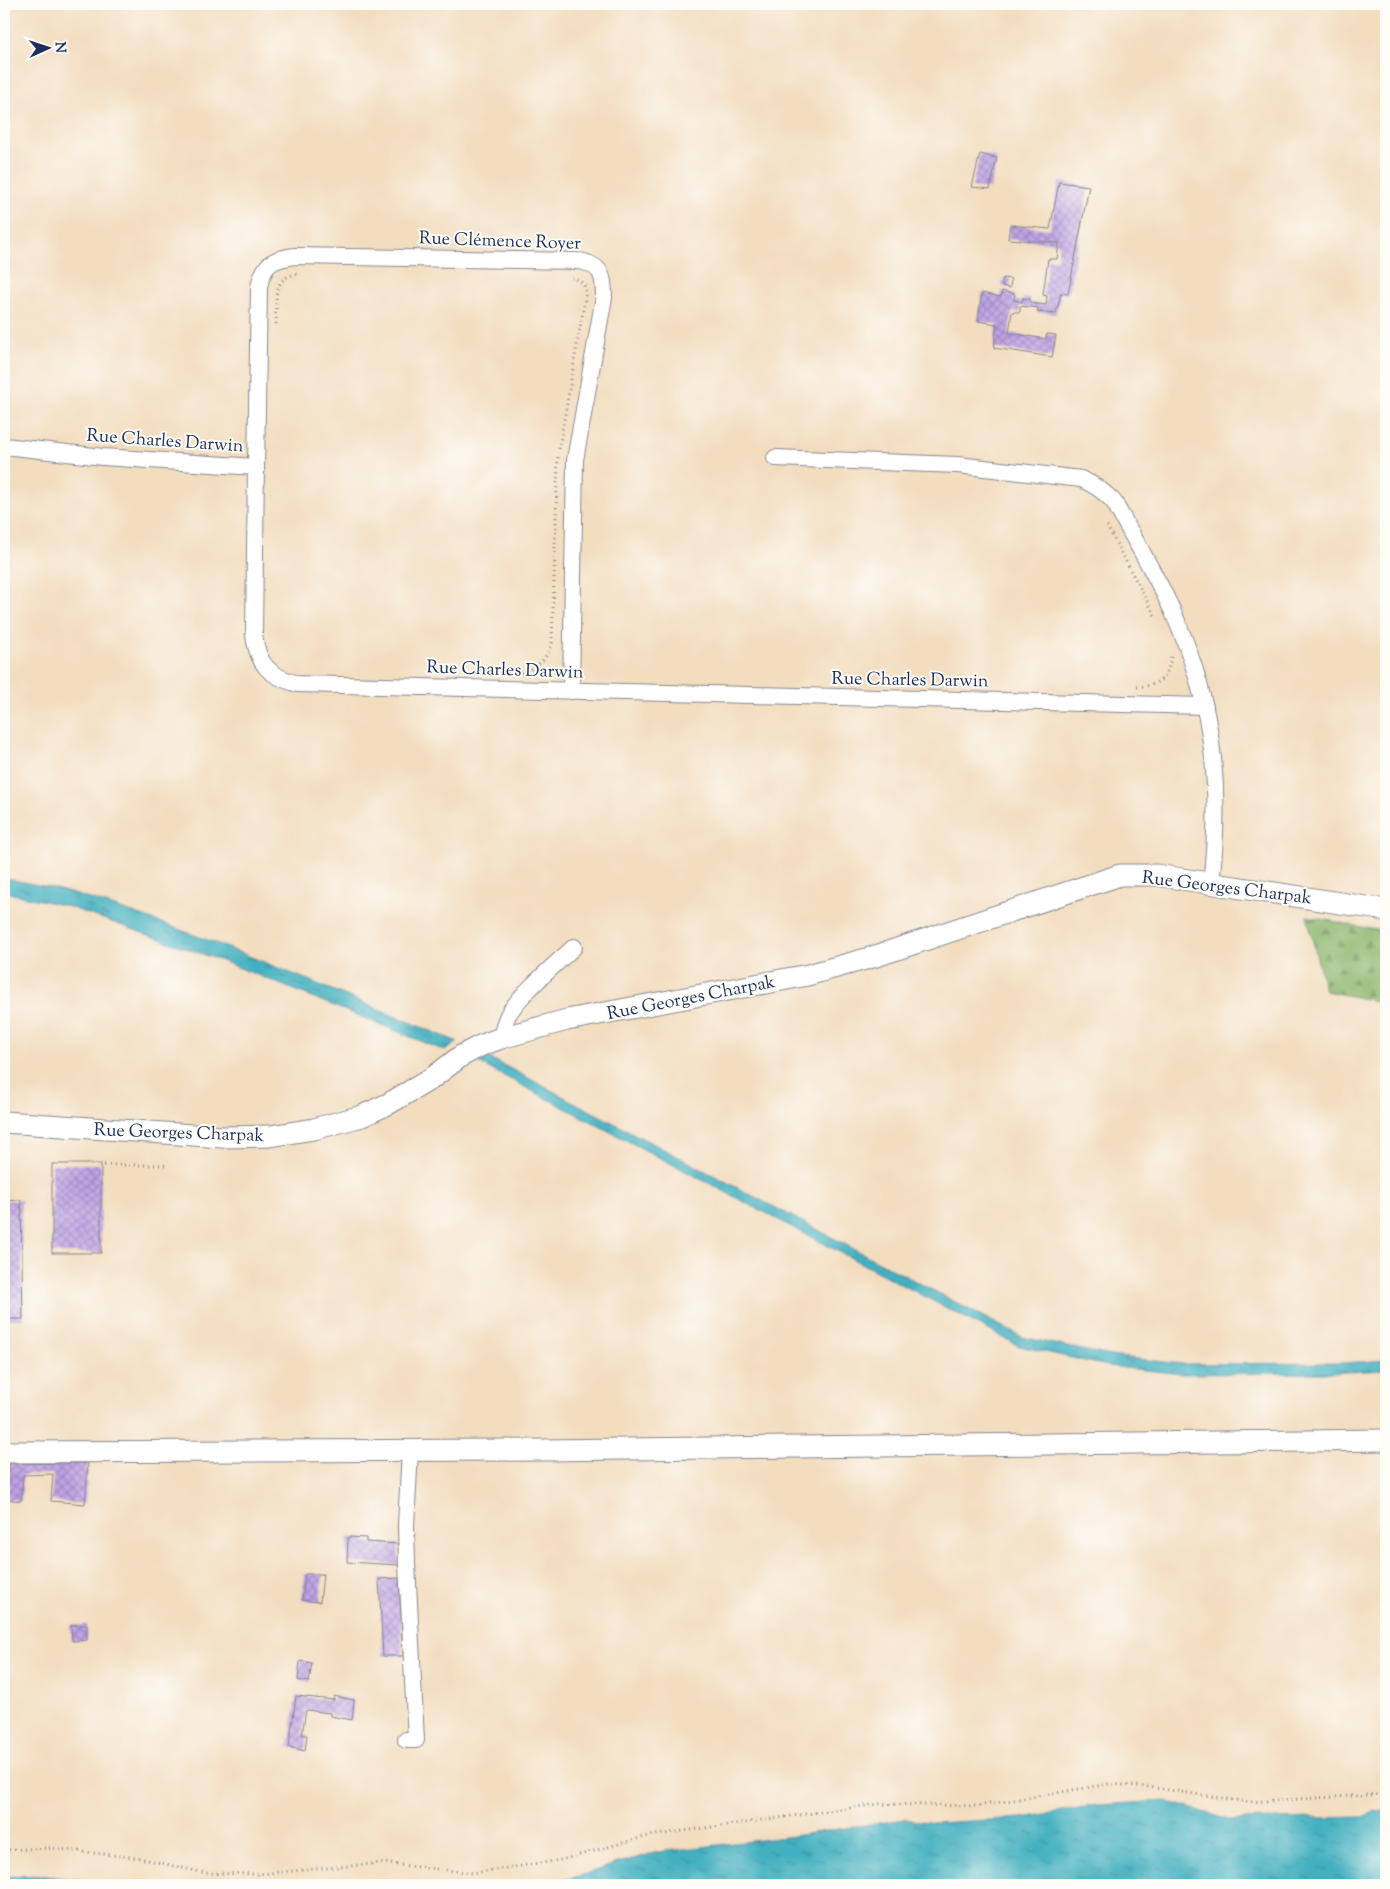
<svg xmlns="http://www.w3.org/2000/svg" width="1390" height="1889" font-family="'Sorts Mill Goudy',serif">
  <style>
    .forest { fill: url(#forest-firs); stroke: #547265 }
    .water { fill: url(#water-ripples); stroke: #2f708f }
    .building { fill: url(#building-cross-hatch) }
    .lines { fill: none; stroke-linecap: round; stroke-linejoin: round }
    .minor-casing { stroke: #87868e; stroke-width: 18 }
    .tertiary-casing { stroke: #87868e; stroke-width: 23 }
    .path { stroke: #87868e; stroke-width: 3; stroke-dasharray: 1 4; stroke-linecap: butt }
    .minor { stroke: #fff; stroke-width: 16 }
    .tertiary { stroke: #fff; stroke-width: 21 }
    .labels { text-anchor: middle; stroke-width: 4; stroke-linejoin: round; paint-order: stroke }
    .street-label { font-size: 18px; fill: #1b2f5e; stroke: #fdfcf7 }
  </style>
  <defs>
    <pattern id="forest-firs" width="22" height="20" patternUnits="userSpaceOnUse" patternTransform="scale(1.25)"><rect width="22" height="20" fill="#8cb66c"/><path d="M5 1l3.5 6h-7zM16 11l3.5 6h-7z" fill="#72945c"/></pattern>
    <pattern id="water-ripples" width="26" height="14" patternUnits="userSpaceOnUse" patternTransform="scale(1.25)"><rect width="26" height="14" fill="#43b0c0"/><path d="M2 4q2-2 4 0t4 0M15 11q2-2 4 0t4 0" fill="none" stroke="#37909f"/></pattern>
    <pattern id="building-cross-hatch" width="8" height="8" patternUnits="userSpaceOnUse" patternTransform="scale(1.25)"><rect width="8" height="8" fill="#bfa3e4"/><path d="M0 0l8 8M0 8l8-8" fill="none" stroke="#9a85bc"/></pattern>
  </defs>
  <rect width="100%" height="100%" fill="#fdfcf7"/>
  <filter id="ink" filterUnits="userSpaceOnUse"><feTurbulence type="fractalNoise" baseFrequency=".02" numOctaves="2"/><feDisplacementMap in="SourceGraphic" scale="10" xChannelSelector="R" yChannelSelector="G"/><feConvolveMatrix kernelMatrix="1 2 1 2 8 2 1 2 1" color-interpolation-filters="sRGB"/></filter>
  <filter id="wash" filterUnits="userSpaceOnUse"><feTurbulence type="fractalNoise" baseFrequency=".0096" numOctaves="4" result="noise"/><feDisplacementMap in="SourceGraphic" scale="20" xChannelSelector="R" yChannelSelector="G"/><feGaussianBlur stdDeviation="1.12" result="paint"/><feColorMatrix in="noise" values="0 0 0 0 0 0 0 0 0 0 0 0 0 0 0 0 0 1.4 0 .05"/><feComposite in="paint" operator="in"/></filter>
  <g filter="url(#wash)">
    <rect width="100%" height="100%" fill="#f3ddbf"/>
    <!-- forest -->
    <path class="forest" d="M 1307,916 L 1386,932 L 1386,1003 L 1325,991 Z"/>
    <!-- water -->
    <g class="water">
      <path d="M 4,878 C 27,883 52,887 74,894 C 204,933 332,991 458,1042 L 445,1051 L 225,962 L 66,906 L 4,892 Z"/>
      <path d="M 488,1057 L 1022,1337 L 1111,1356 L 1183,1364 L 1343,1363 L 1386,1360 L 1386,1370 L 1330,1373 L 1181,1374 L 1107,1366 L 1019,1346 L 479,1063 Z"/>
      <path d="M 1166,1801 L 1230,1820 L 1363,1817 L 1375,1811 L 1386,1810 L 1386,1885 L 540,1885 L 580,1876 L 618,1863 L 658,1852 L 786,1837 L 905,1819 L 935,1823 L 1022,1818 L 1096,1805 Z"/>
      <path d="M 39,1875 L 116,1885 L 4,1885 L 4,1877 Z"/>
    </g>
    <g id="blocks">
      <!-- building -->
      <g class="building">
        <path d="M 980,154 L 997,158 L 990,189 L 972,187 Z"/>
        <path d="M 1059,182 L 1089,186 L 1068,294 L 1061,293 L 1056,314 L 1037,312 L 1038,308 L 1020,306 L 1020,312 L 1012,312 L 1009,333 L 1046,339 L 1047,334 L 1056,335 L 1052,357 L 994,348 L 997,324 L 978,321 L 982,293 L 1001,297 L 1002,291 L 1015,294 L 1014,300 L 1022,302 L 1023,298 L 1030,299 L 1030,303 L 1046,305 L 1047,296 L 1043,295 L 1048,259 L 1057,259 L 1059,243 L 1008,239 L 1010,225 L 1050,229 Z"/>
        <path d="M 1003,278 L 1011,279 L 1010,288 L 1002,286 Z"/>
        <rect x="52" y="1164" width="49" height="89"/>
        <path d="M 18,1200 L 21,1200 L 23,1319 L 4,1319 L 4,1201 Z"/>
        <path d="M 88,1463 L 85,1504 L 51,1501 L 53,1474 L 23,1475 L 21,1501 L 7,1499 L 9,1464 Z"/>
        <path d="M 348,1537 L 366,1538 L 366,1542 L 398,1544 L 399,1565 L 347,1562 Z"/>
        <path d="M 305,1574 L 323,1574 L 320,1602 L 302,1600 Z"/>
        <path d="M 399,1578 L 403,1656 L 383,1656 L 379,1579 Z"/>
        <path d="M 71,1625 L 87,1625 L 87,1640 L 72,1641 Z"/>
        <path d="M 300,1661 L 312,1663 L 309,1682 L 298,1680 Z"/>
        <path d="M 296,1696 L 334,1700 L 334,1696 L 354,1700 L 352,1720 L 330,1716 L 330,1713 L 306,1710 L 302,1735 L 307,1735 L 305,1751 L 289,1747 Z"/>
      </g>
    </g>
  </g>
  <g filter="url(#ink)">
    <use href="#blocks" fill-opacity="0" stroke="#87868e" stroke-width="1"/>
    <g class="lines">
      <!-- minor casing -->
      <g class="minor-casing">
        <g id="minor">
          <path d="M 4,446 L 103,457 L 256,467 L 254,635 C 258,665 269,676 298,684 L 1205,706"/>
          <path d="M 775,458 L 958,465 L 1081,479 C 1095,485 1104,491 1114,502 C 1135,541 1159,579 1176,619 C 1214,707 1222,789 1211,883"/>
          <path d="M 256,467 L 259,287 C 264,263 272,259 295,256 L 579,261 C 602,265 604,276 604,297 L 575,460 L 571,691"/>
          <path d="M 501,1038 C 503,1030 504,1023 508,1015 C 519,995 556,964 574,947"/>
          <path d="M 406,1740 L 416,1740 L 407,1564 L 406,1525 L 410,1450"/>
        </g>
      </g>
      <!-- tertiary casing -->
      <g class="tertiary-casing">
        <g id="tertiary">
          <path d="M 4,1122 L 222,1137 L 270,1136 L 314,1129 L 362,1116 L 388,1104 L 431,1079 L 461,1056 L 480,1046 L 501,1038 L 567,1020 L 808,975 L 873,957 L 1120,875 L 1156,875 L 1386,910"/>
          <path d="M 4,1452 L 544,1450 L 1386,1440"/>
        </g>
      </g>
      <!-- path -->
      <g class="path">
        <path d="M 276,324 C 277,301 270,275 301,274"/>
        <path d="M 559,449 L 586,293 C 585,284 581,280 572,278"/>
        <path d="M 1107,526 L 1156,618"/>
        <path d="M 521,673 C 537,668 547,659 552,643 L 558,457"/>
        <path d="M 1137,687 C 1160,686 1170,676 1171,653"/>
        <path d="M 104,1165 L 168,1165"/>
        <path d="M 4,1850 L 50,1848 L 139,1858 L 205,1873 L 258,1874 L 382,1863 L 473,1873 L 561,1860 L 648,1836 L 878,1804 L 977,1806 L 1109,1784 L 1149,1787 L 1248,1802 L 1386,1794"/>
      </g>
      <!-- minor -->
      <use href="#minor" class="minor"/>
      <!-- tertiary -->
      <use href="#tertiary" class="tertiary"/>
    </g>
  </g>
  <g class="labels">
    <!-- street labels -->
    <g class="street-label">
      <text transform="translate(500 240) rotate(2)" y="6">Rue Clémence Royer</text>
      <text transform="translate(165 440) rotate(4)" y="6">Rue Charles Darwin</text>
      <text transform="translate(505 669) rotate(2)" y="6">Rue Charles Darwin</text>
      <text transform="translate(910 679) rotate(1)" y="6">Rue Charles Darwin</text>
      <text transform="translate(1227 887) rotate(7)" y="6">Rue Georges Charpak</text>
      <text transform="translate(691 997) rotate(-11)" y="6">Rue Georges Charpak</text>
      <text transform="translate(179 1132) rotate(2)" y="6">Rue Georges Charpak</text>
    </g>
  </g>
  <!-- margin -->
  <rect width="1390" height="1889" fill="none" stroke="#fdfcf7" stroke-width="20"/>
  <!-- north arrow -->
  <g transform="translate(48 48) rotate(87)" stroke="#fdfcf7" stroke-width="4" paint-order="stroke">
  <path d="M0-4L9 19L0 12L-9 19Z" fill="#1b2f5e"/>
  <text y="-8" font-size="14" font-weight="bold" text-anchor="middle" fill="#1b2f5e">N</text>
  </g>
</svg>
